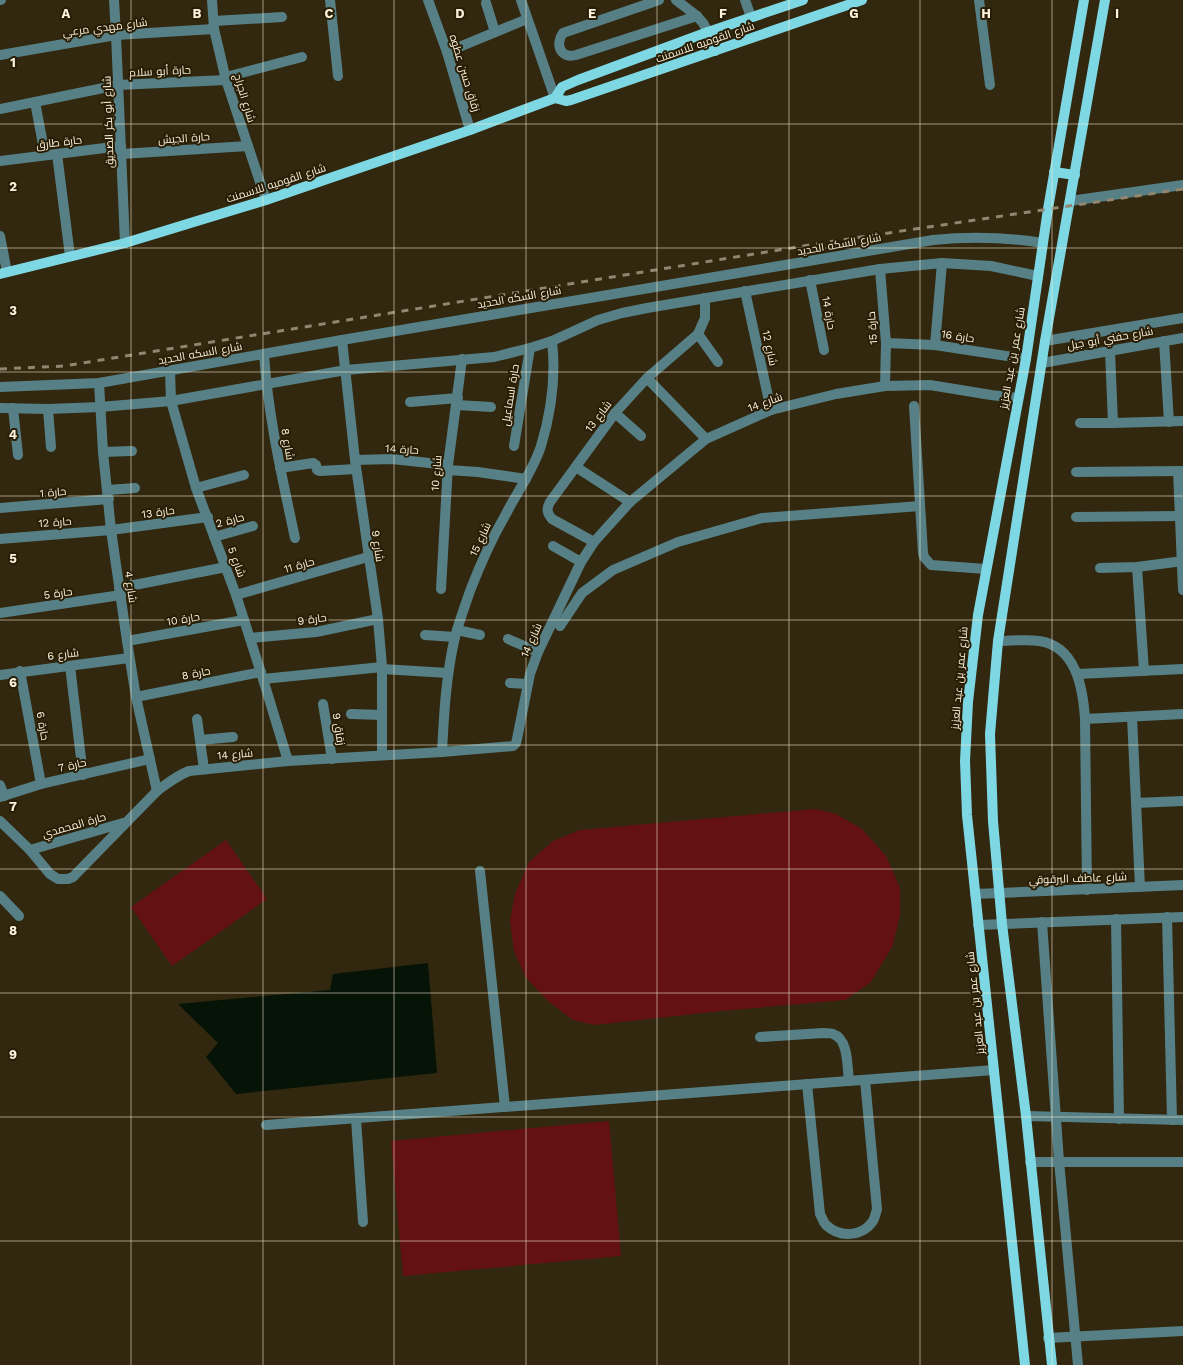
<svg xmlns="http://www.w3.org/2000/svg" width="1183" height="1365" font-family="'Work Sans',Cairo,sans-serif">
  <style>
    .green { fill: #631112 }
    .water { fill: #061307 }
    .lines { fill: none; stroke-linecap: round; stroke-linejoin: round }
    .minor { stroke: #568085; stroke-width: 10 }
    .major { stroke: #7ed8e3; stroke-width: 10 }
    .rail { stroke: #91866f; stroke-width: 3; stroke-dasharray: 7 7; stroke-linecap: butt }
    .grid { fill: none; stroke: #fdf3dd; stroke-width: 1; stroke-opacity: 0.55 }
    .labels { text-anchor: middle; stroke-width: 4; stroke-linejoin: round; paint-order: stroke }
    .street-label { font-size: 11px; fill: #fdf3dd; stroke: #281d05 }
    .grid-label { font-size: 13px; text-anchor: middle; font-weight: bold; fill: #fdf3dd; stroke: #281d05; stroke-width: 4; stroke-linejoin: round; paint-order: stroke }
  </style>
  <rect width="100%" height="100%" fill="#32270f"/>
  <!-- green -->
  <g class="green">
    <path d="M 815,809 L 836,814 L 862,829 L 886,856 L 900,888 L 900,916 L 892,947 L 870,983 L 845,1000 L 721,1011 L 594,1025 L 573,1020 L 548,1001 L 526,978 L 514,951 L 510,921 L 515,894 L 529,862 L 553,841 L 580,830 Z"/>
    <path d="M 226,840 L 267,899 L 172,966 L 131,907 Z"/>
    <path d="M 609,1121 L 621,1256 L 403,1276 L 391,1141 Z"/>
  </g>
  <!-- water -->
  <path class="water" d="M 428,963 L 437,1073 L 236,1094 L 206,1057 L 218,1043 L 178,1004 L 330,990 L 333,974 Z"/>
  <g class="lines">
    <!-- minor -->
    <g class="minor">
      <path d="M 0,0 L 1,0"/>
      <path d="M 114,0 L 116,35 L 125,243"/>
      <path d="M 212,0 L 214,29 L 226,80 L 266,200"/>
      <path d="M 330,0 L 338,76"/>
      <path d="M 428,0 L 447,52 L 470,130"/>
      <path d="M 521,0 L 555,98"/>
      <path d="M 659,0 L 563,33 C 555,44 560,59 576,55 L 697,16"/>
      <path d="M 676,0 L 697,16 L 703,23 L 708,32"/>
      <path d="M 745,0 L 751,17"/>
      <path d="M 979,0 L 990,85"/>
      <path d="M 486,3 L 495,32"/>
      <path d="M 214,21 L 282,17"/>
      <path d="M 447,52 L 527,19"/>
      <path d="M 0,55 L 116,35 L 214,29"/>
      <path d="M 226,77 L 302,57"/>
      <path d="M 35,102 L 45,155"/>
      <path d="M 0,109 L 118,85 L 226,80"/>
      <path d="M 57,154 L 70,256"/>
      <path d="M 121,154 L 248,146"/>
      <path d="M 0,161 L 121,146"/>
      <path d="M 1070,201 L 1183,185"/>
      <path d="M 0,236 L 7,272"/>
      <path d="M 880,269 L 886,343 L 885,386"/>
      <path d="M 810,280 L 824,350"/>
      <path d="M 745,291 L 771,410"/>
      <path d="M 698,334 L 718,362"/>
      <path d="M 342,340 L 355,460 L 378,619 L 382,667 L 382,755"/>
      <path d="M 1045,341 L 1183,318"/>
      <path d="M 1164,341 L 1169,422"/>
      <path d="M 886,343 L 935,345 L 1026,359"/>
      <path d="M 935,345 L 942,263"/>
      <path d="M 1110,351 L 1113,423"/>
      <path d="M 264,354 C 268,416 282,477 295,538"/>
      <path d="M 1042,363 L 1183,338"/>
      <path d="M 170,371 L 171,401 L 196,488 L 236,595 L 263,679 L 288,761"/>
      <path d="M 647,378 L 706,439"/>
      <path d="M 99,383 L 103,452 L 111,530 L 127,641 L 136,697 L 157,791"/>
      <path d="M 0,387 L 99,383 L 342,340 L 933,240 C 971,236 1005,237 1043,243"/>
      <path d="M 410,402 L 458,398"/>
      <path d="M 457,405 L 491,407"/>
      <path d="M 914,406 L 923,553 L 924,557 L 931,565 L 986,569"/>
      <path d="M 0,408 L 48,409 L 100,407 L 171,401 L 346,370 L 494,357 L 530,348 L 552,341 L 598,320 L 622,313 L 647,308 L 880,269 L 942,263 L 991,266 L 1038,276"/>
      <path d="M 13,408 L 18,455"/>
      <path d="M 48,409 L 51,447"/>
      <path d="M 615,413 L 641,436"/>
      <path d="M 1080,423 L 1113,423 L 1183,421"/>
      <path d="M 514,446 L 530,348"/>
      <path d="M 103,452 L 132,451"/>
      <path d="M 355,460 L 392,459 L 448,465"/>
      <path d="M 576,467 L 630,502"/>
      <path d="M 280,468 L 313,463 L 316,465 L 317,470 L 320,471 L 356,469"/>
      <path d="M 448,470 L 478,472 L 526,479"/>
      <path d="M 1178,471 L 1183,590"/>
      <path d="M 1076,472 L 1183,471"/>
      <path d="M 196,488 L 244,475"/>
      <path d="M 108,490 L 135,488"/>
      <path d="M 0,508 L 109,499"/>
      <path d="M 1076,517 L 1180,516"/>
      <path d="M 214,537 L 253,526"/>
      <path d="M 0,539 L 111,530 L 208,517"/>
      <path d="M 594,542 L 552,519 C 547,513 546,509 550,502 L 615,413 L 647,378 L 698,334 L 705,318 L 705,298"/>
      <path d="M 553,546 L 581,562"/>
      <path d="M 1137,567 L 1144,671"/>
      <path d="M 1100,568 L 1137,567 L 1183,561"/>
      <path d="M 119,588 L 226,567"/>
      <path d="M 441,589 L 448,465 L 462,359"/>
      <path d="M 236,595 L 368,557"/>
      <path d="M 0,613 L 121,595"/>
      <path d="M 560,626 L 582,593 L 613,570 L 678,542 L 762,518 L 920,506"/>
      <path d="M 457,630 L 480,635"/>
      <path d="M 425,635 L 455,637"/>
      <path d="M 250,638 L 316,632 L 378,619"/>
      <path d="M 508,639 L 538,652"/>
      <path d="M 127,641 L 244,620"/>
      <path d="M 998,641 C 1011,641 1026,639 1039,641 C 1076,646 1083,688 1085,719 L 1087,890"/>
      <path d="M 70,666 L 83,775"/>
      <path d="M 382,669 L 448,673"/>
      <path d="M 20,671 L 41,784"/>
      <path d="M 1078,674 L 1183,669"/>
      <path d="M 0,675 L 129,658"/>
      <path d="M 263,679 L 382,667"/>
      <path d="M 510,683 L 527,684"/>
      <path d="M 136,697 L 261,672"/>
      <path d="M 323,704 L 332,759"/>
      <path d="M 351,714 L 382,715"/>
      <path d="M 1132,717 L 1140,887"/>
      <path d="M 197,719 L 204,769"/>
      <path d="M 1085,719 L 1183,714"/>
      <path d="M 200,740 L 233,737"/>
      <path d="M 442,752 C 444,714 446,675 455,637 C 459,622 465,606 470,591 C 480,565 492,538 506,514 C 517,492 533,471 541,446 C 551,413 556,376 552,341"/>
      <path d="M 0,785 L 4,796"/>
      <path d="M 0,797 L 41,784 L 150,759"/>
      <path d="M 1136,803 L 1183,801"/>
      <path d="M 0,821 L 30,850 L 50,874 L 58,879 L 68,879 L 73,877 L 157,791 C 168,783 176,776 189,771 L 288,761 L 442,752 L 513,746 L 516,743 L 517,739 L 530,674 L 538,652 L 581,562 L 594,542 L 630,502 L 706,439 L 771,410 L 836,394 L 885,386 L 930,385 L 991,395 L 1018,398"/>
      <path d="M 30,850 L 123,823"/>
      <path d="M 480,871 L 505,1107"/>
      <path d="M 975,894 L 1183,885"/>
      <path d="M 0,896 L 19,916"/>
      <path d="M 1167,917 L 1172,1120"/>
      <path d="M 1116,919 L 1119,1119"/>
      <path d="M 1042,922 L 1059,1161 L 1078,1365"/>
      <path d="M 978,925 L 1183,917"/>
      <path d="M 760,1037 L 823,1033 C 826,1033 831,1033 833,1034 C 849,1039 847,1068 849,1081"/>
      <path d="M 807,1084 L 820,1214 C 822,1217 823,1222 826,1225 C 840,1238 862,1237 873,1221 C 875,1217 876,1213 877,1209 L 865,1080"/>
      <path d="M 1026,1116 L 1183,1120"/>
      <path d="M 356,1119 L 363,1222"/>
      <path d="M 266,1125 L 994,1070"/>
      <path d="M 1030,1162 L 1183,1162"/>
      <path d="M 1048,1338 L 1183,1331"/>
    </g>
    <!-- major -->
    <g class="major">
      <path d="M 708,32 L 715,51"/>
      <path d="M 555,98 L 566,101 L 571,100 L 862,0"/>
      <path d="M 1054,172 L 1075,175"/>
      <path d="M 0,274 L 125,243 L 266,200 L 470,130 L 555,98 L 562,87 L 578,80 L 708,32 L 803,0"/>
      <path d="M 1025,1365 L 967,815 L 965,761 L 968,702 L 978,615 L 1026,359 L 1048,209 L 1084,0"/>
      <path d="M 1052,1365 L 1026,1116 L 1002,924 L 993,821 L 990,734 L 998,641 L 1045,341 L 1105,0"/>
    </g>
    <!-- rail -->
    <path class="rail" d="M 0,369 L 64,366 L 828,242 L 1183,189"/>
  </g>
  <!-- grid -->
  <path class="grid" d="M 131,0 L 131,1365M 263,0 L 263,1365M 394,0 L 394,1365M 526,0 L 526,1365M 657,0 L 657,1365M 789,0 L 789,1365M 920,0 L 920,1365M 1052,0 L 1052,1365M 0,124 L 1183,124M 0,248 L 1183,248M 0,372 L 1183,372M 0,496 L 1183,496M 0,620 L 1183,620M 0,745 L 1183,745M 0,869 L 1183,869M 0,993 L 1183,993M 0,1117 L 1183,1117M 0,1241 L 1183,1241"/>
  <g class="labels">
    <!-- street labels -->
    <g class="street-label">
      <text transform="translate(105 27) rotate(-7)" y="4">شارع مهدي مرعي</text>
      <text transform="translate(705 42) rotate(-19)" y="4">شارع القوميه للاسمنت</text>
      <text transform="translate(160 71) rotate(-3)" y="4">حارة أبو سلام</text>
      <text transform="translate(465 73) rotate(73)" y="4">زقاق حسن عطوه</text>
      <text transform="translate(245 98) rotate(73)" y="4">شارع الجراج</text>
      <text transform="translate(108 122) rotate(-92)" y="4">شارع أبو بكر الصديق</text>
      <text transform="translate(184 138) rotate(-4)" y="4">حارة الجيش</text>
      <text transform="translate(59 142) rotate(-7)" y="4">حارة طارق</text>
      <text transform="translate(276 183) rotate(-18)" y="4">شارع القوميه للاسمنت</text>
      <text transform="translate(839 244) rotate(-10)" y="4">شارع السكه الحديد</text>
      <text transform="translate(519 297) rotate(-10)" y="4">شارع السكه الحديد</text>
      <text transform="translate(829 313) rotate(79)" y="4">حارة 14</text>
      <text transform="translate(872 328) rotate(-94)" y="4">حارة 15</text>
      <text transform="translate(958 336) rotate(9)" y="4">حارة 16</text>
      <text transform="translate(1110 338) rotate(-10)" y="4">شارع حفني أبو جبل</text>
      <text transform="translate(770 348) rotate(78)" y="4">شارع 12</text>
      <text transform="translate(200 353) rotate(-10)" y="4">شارع السكه الحديد</text>
      <text transform="translate(1012 358) rotate(-80)" y="4">شارع عمر بن عبد العزيز</text>
      <text transform="translate(510 395) rotate(-81)" y="4">حارة اسماعيل</text>
      <text transform="translate(765 402) rotate(-20)" y="4">شارع 14</text>
      <text transform="translate(598 416) rotate(-53)" y="4">شارع 13</text>
      <text transform="translate(288 444) rotate(80)" y="4">شارع 8</text>
      <text transform="translate(402 449) rotate(3)" y="4">حارة 14</text>
      <text transform="translate(436 473) rotate(-85)" y="4">شارع 10</text>
      <text transform="translate(53 492) rotate(-5)" y="4">حارة 1</text>
      <text transform="translate(158 512) rotate(-8)" y="4">حارة 13</text>
      <text transform="translate(230 520) rotate(-15)" y="4">حارة 2</text>
      <text transform="translate(55 522) rotate(-4)" y="4">حارة 12</text>
      <text transform="translate(480 539) rotate(-65)" y="4">شارع 15</text>
      <text transform="translate(378 546) rotate(82)" y="4">شارع 9</text>
      <text transform="translate(237 562) rotate(70)" y="4">شارع 5</text>
      <text transform="translate(299 565) rotate(-16)" y="4">حارة 11</text>
      <text transform="translate(131 587) rotate(82)" y="4">شارع 4</text>
      <text transform="translate(58 593) rotate(-8)" y="4">حارة 5</text>
      <text transform="translate(183 619) rotate(-10)" y="4">حارة 10</text>
      <text transform="translate(312 619) rotate(-8)" y="4">حارة 9</text>
      <text transform="translate(531 640) rotate(-66)" y="4">شارع 14</text>
      <text transform="translate(63 654) rotate(-7)" y="4">شارع 6</text>
      <text transform="translate(196 673) rotate(-11)" y="4">حارة 8</text>
      <text transform="translate(959 678) rotate(-85)" y="4">شارع عمر بن عبد العزيز</text>
      <text transform="translate(43 726) rotate(80)" y="4">حارة 6</text>
      <text transform="translate(339 729) rotate(81)" y="4">زقاق 9</text>
      <text transform="translate(235 754) rotate(-5)" y="4">شارع 14</text>
      <text transform="translate(72 765) rotate(-13)" y="4">حارة 7</text>
      <text transform="translate(74 825) rotate(-16)" y="4">حارة المحمدي</text>
      <text transform="translate(1078 878) rotate(-2)" y="4">شارع عاطف البرقوقي</text>
      <text transform="translate(975 1003) rotate(-96)" y="4">شارع عمر بن عبد العزيز</text>
    </g>
  </g>
  <g class="grid-label">
    <text x="66" y="18">A</text>
    <text x="197" y="18">B</text>
    <text x="329" y="18">C</text>
    <text x="460" y="18">D</text>
    <text x="592" y="18">E</text>
    <text x="723" y="18">F</text>
    <text x="854" y="18">G</text>
    <text x="986" y="18">H</text>
    <text x="1117" y="18">I</text>
    <text x="13" y="67">1</text>
    <text x="13" y="191">2</text>
    <text x="13" y="315">3</text>
    <text x="13" y="439">4</text>
    <text x="13" y="563">5</text>
    <text x="13" y="687">6</text>
    <text x="13" y="811">7</text>
    <text x="13" y="935">8</text>
    <text x="13" y="1059">9</text>
  </g>
</svg>
